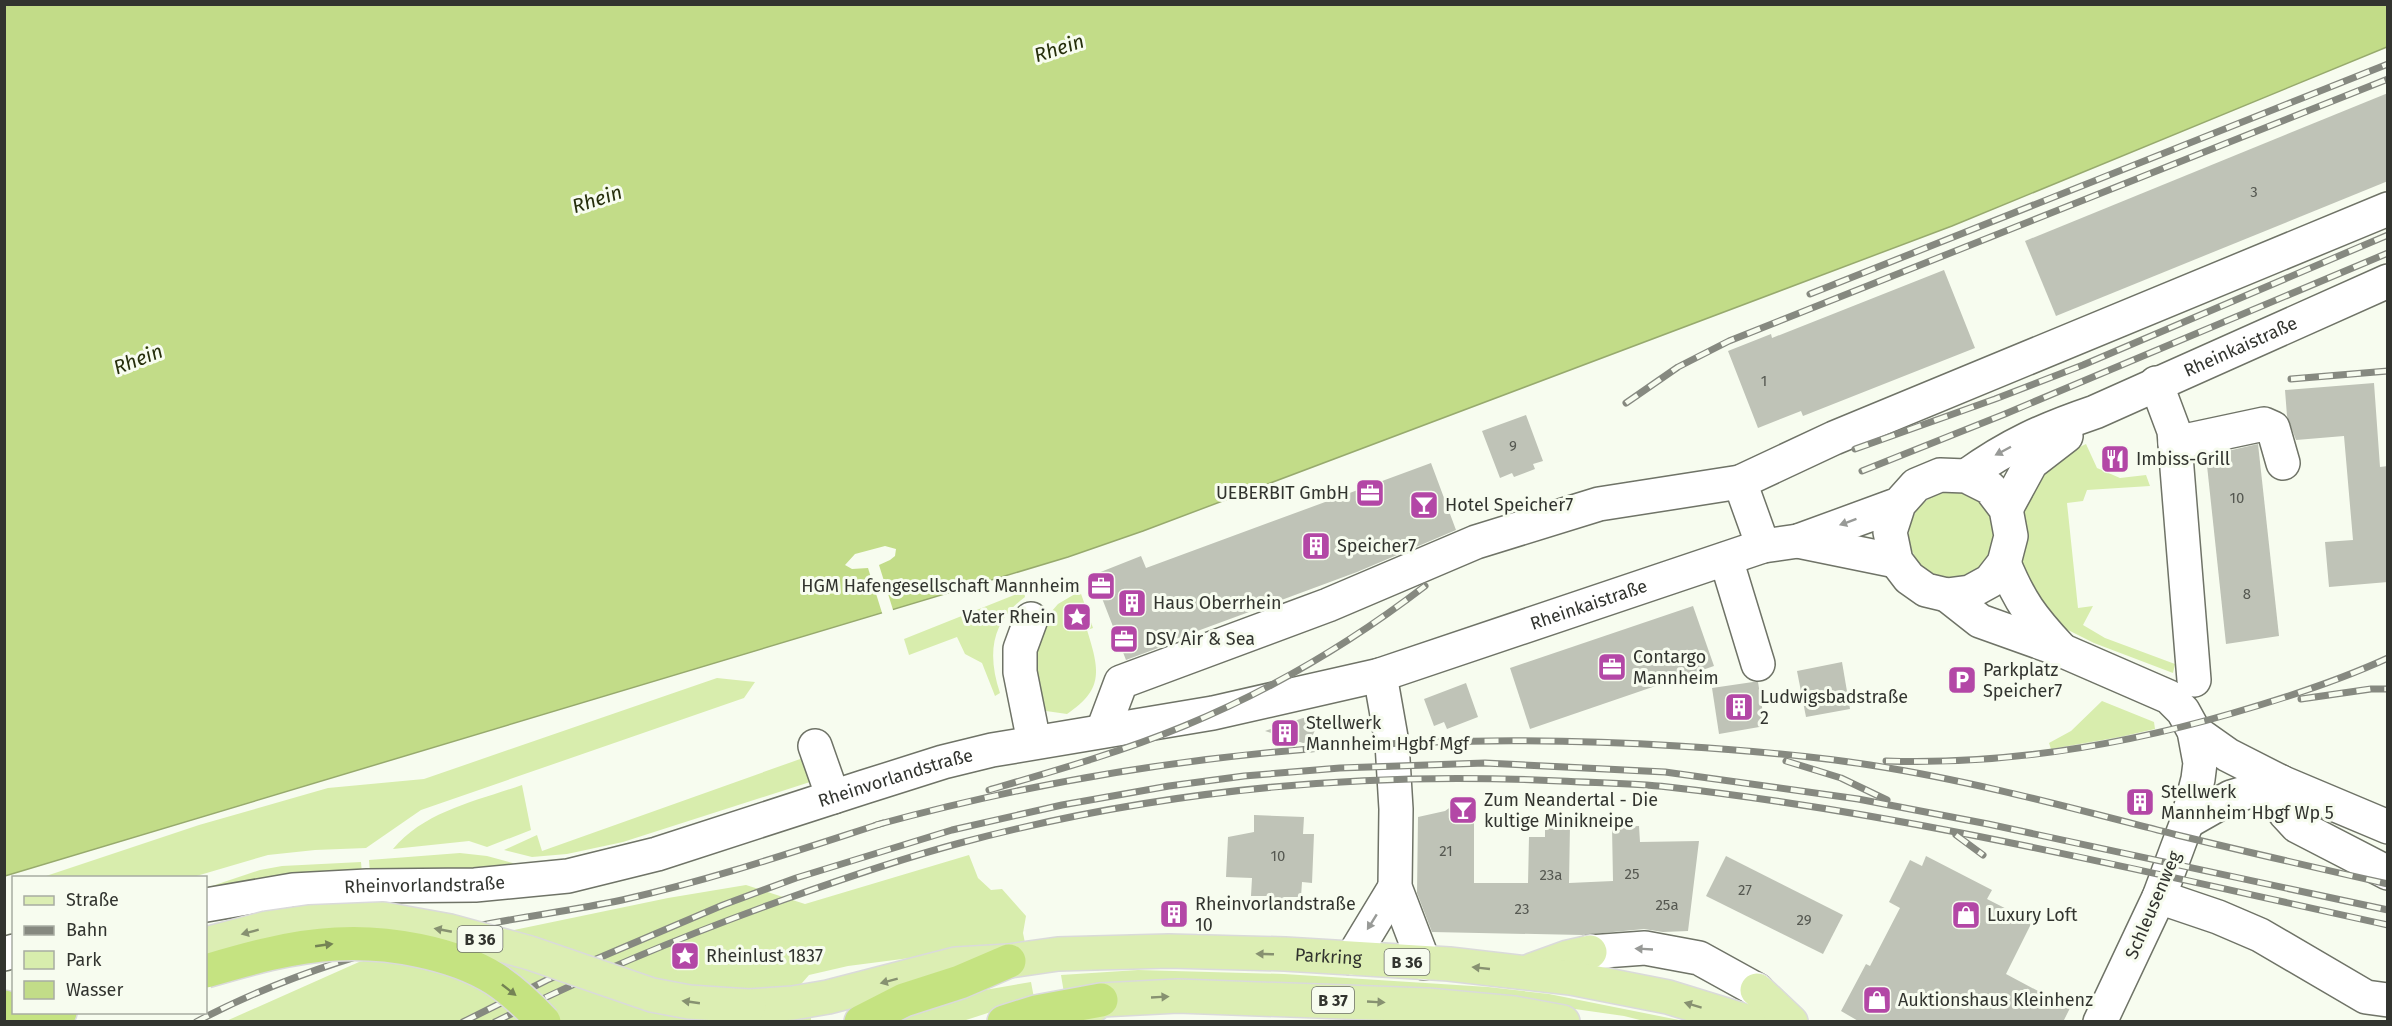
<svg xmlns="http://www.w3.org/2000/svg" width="2392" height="1026" font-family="'Fira Sans',sans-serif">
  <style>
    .green { fill: #d8edad }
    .water { fill: #c2dc88; stroke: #97aa6d; stroke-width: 1.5 }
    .pier { fill: #f7fcef }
    .building { fill: #bfc3b7 }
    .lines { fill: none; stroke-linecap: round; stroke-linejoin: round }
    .minor-casing { stroke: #6f7367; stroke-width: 36 }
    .major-casing { stroke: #dadada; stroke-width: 36 }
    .highway-casing { stroke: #dadada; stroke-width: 36 }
    .minor { stroke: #fff; stroke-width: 33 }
    .major { stroke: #dceeb3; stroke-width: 33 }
    .highway { stroke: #c5e381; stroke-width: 33 }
    .rail-casing { stroke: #868980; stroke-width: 7 }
    .rail { stroke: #f7fcef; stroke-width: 4.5; stroke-dasharray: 14; stroke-linecap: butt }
    .major-bridge-casing { stroke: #dadada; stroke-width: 36; stroke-linecap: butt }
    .highway-bridge-casing { stroke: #dadada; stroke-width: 36; stroke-linecap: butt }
    .major-bridge { stroke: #dceeb3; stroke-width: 33 }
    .highway-bridge { stroke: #c5e381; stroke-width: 33 }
    .oneway { fill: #989a97 }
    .oneway2 { fill: #879171 }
    .oneway3 { fill: #748354 }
    .labels { text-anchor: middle; stroke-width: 6; stroke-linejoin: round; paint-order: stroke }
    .number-label { font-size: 15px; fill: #555851 }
    .shield { fill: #f7fcef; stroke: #6d7069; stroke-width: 1.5 }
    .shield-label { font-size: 16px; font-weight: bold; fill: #32342f }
    .street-label { font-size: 18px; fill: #32342f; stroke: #f7fcef }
    .poi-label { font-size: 18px; fill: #32342f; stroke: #f7fcef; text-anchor: start }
    .water-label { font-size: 20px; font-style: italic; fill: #262f0c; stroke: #f7fcef }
  </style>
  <rect width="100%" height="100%" fill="#f7fcef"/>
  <!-- green -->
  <g class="green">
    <path d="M 2086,444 L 2097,468 L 2120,478 L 2146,475 L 2150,486 L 2087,490 L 2083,501 L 2067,503 L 2078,608 L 2093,606 L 2083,625 L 2105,638 L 2175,664 L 2173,673 L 2094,643 L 2052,622 L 2020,567 L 2021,511 L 2033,477 L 2063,455 Z"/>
    <circle cx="1952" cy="535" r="43"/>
    <path d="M 1024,591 L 1025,597 C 991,622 987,654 1000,693 L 995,696 L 982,663 L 965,654 L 957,637 L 909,655 L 904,639 Z"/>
    <path d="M 1080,591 L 1093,628 L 1087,630 C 1099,669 1105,689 1067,714 L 1046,711 L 1031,669 L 1039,626 L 1058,604 Z"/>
    <path d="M 717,678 L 755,682 L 744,698 L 421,810 L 366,848 L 315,850 L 268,855 L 193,877 L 43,877 L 199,825 L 328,788 L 424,779 Z"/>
    <path d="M 2102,701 L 2154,722 L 2155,729 L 2120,737 L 2051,749 L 2049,743 L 2071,731 Z"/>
    <path d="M 803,758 L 810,782 L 623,842 L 567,854 L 532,857 L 504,850 L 537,835 L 542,851 Z"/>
    <path d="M 522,785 L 531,830 L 487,847 L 469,841 L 393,849 C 425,811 477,801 522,785 Z"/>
    <path d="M 460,853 L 487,856 L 535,869 L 370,874 L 369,860 Z"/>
    <path d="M 969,855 L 978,878 L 991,890 L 1002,889 L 1026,916 L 1023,933 L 1025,943 L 848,966 L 809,975 L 770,1020 L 811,1017 L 811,1021 L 224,1022 L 359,962 L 668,898 L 746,885 L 805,904 Z"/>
    <path d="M 361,862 L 362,874 L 206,893 L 206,888 L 260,870 L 282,866 Z"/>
    <path d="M 1138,970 L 1284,974 L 1488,987 L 1549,994 L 1684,1021 L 1644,1021 L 1624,1016 L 1518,1001 L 1064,993 L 1061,975 Z"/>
    <path d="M 1031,982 L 1034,998 L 963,1021 L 889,1022 L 939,998 Z"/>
  </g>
  <!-- water -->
  <path class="water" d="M 5,5 L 2387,5 L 2387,47 L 1952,226 L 1143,531 L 1068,557 L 5,876 Z"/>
  <!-- pier -->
  <path class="pier" d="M 885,546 L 896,549 L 895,556 L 890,560 L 879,565 L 894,613 L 883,616 L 868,568 L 852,569 L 845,565 L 855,554 Z"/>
  <!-- building -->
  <g class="building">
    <path d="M 2388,93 L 2388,181 L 2056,316 L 2025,241 Z"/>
    <path d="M 1944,270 L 1975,348 L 1803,416 L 1801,411 L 1758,428 L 1728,351 L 1771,334 L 1772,338 Z"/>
    <path d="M 2374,383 L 2380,467 L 2388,466 L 2388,582 L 2329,587 L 2325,542 L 2353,540 L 2344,436 L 2296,440 L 2287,416 L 2285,390 Z"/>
    <path d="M 1526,415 L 1543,461 L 1533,464 L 1535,469 L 1514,477 L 1512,473 L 1500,478 L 1482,431 Z"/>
    <path d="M 2258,444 L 2279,636 L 2226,644 L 2206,456 Z"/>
    <path d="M 1431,463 L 1456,530 L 1357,572 L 1173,640 L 1174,642 L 1126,660 L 1093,575 L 1141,556 L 1146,568 Z"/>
    <path d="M 1693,606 L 1714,666 L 1530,729 L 1510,668 Z"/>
    <path d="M 1842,662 L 1850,709 L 1806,717 L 1797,671 Z"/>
    <path d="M 1753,682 L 1758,682 L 1765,726 L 1719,734 L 1712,688 Z"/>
    <path d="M 1466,683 L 1478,717 L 1447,729 L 1444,722 L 1434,726 L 1424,699 Z"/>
    <path d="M 1303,718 L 1312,719 L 1315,730 L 1310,742 L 1303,743 L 1265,731 Z"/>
    <path d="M 2132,788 L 2152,794 L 2148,811 L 2128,811 Z"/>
    <path d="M 1459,801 L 1467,802 L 1472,806 L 1474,811 L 1474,883 L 1528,883 L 1529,837 L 1545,837 L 1545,825 L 1570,825 L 1569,883 L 1613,881 L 1612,827 L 1639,826 L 1640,842 L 1699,841 L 1688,931 L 1663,932 L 1644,929 L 1582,935 L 1432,932 L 1417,893 L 1418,817 L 1445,811 Z"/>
    <path d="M 1254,815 L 1304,817 L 1303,834 L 1314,834 L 1312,883 L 1302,882 L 1301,897 L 1284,897 L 1284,901 L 1267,900 L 1267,896 L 1251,896 L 1252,878 L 1226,877 L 1228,837 L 1254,832 Z"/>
    <path d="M 1726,856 L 1843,915 L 1823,954 L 1706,896 Z"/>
    <path d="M 1926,856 L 1992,890 L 1987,899 L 2032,922 L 2006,974 L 2070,1008 L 2063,1022 L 1860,1022 L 1841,1011 L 1866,964 L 1870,966 L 1900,908 L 1889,902 L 1910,860 L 1922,866 Z"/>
  </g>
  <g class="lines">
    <!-- minor casing -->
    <g class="minor-casing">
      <g id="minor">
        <path d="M 2156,383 L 2174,431 L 2194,680"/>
        <path d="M 2175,443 L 2264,424 L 2273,428 L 2283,463"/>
        <path id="s1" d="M 1966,476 C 2009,445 2045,429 2095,412 L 2388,281"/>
        <path d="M 1740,482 L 1763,546"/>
        <path d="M 2006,509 L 2031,463 L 2066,436"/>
        <path d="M 1798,541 L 1896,561"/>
        <path d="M 1726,559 L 1758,664"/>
        <path d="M 2004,563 C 2020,602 2032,618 2060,648"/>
        <path d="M 1947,595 L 1980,621 L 2061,650 L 2169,697 L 2183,711 L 2194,731 L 2200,763 L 2198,779 L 2187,822 L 2159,897 L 2100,1022"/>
        <path d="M 1031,619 L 1020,649 L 1020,672 L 1034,742"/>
        <path d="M 1380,675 L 1392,743 L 1396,809 L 1395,887 L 1424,963"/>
        <path d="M 1103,730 L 1121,682 L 1328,605 L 1476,542 L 1599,504 L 1740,482 L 1834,438 L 2388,209"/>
        <path d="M 2194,731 L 2228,755 L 2281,782 L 2388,827"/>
        <path d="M 815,746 L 833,797"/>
        <path d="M 2281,782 L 2285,813 L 2297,826 L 2388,873"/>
        <path d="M 2187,822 L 2231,797 L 2281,782"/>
        <path d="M 2159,897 L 2218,917 L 2260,935 L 2366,997 L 2388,1000"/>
        <path id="s2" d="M 206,905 L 293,890 L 367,886 L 475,885 L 568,876 L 657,854 L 864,787 L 943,762 L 992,750 L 1213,713 L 1380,675 L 1763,546 L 1798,541 L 1899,504 L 1916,485 L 1940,475 L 1966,476 L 1990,488 L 2006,509 L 2011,536 L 2004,563 L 1990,581 L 1970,592 L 1947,595 L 1926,590 L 1909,578 L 1896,561 L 1890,532 L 1899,504"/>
        <path d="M 1590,952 L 1645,948 L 1699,958 L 1757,990"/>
        <path d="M 4,954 L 14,951"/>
        <path d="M 1352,958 L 1395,887"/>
      </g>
    </g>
    <!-- major casing -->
    <g class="major-casing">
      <g id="major">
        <path d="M 1532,970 L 1568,957 L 1590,952"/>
        <path d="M 1757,990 L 1791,1022"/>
        <path id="s3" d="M 749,1006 L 793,1003 L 828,997 L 956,964 L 1009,961 L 1058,954 L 1169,951 L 1285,954 L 1449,964 L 1571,978 L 1668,997 L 1749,1022"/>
        <path d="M 1079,1016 L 1101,1000 L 1178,996 L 1427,1005 L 1514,1013 L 1563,1022"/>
      </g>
    </g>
    <!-- highway casing -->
    <g class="highway-casing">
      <g id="highway">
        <path d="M 4,1007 L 10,1022"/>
        <path d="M 30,1022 L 60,1012"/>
        <path d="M 861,1022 L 904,1000 L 960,982 L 1009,961"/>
        <path d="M 1004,1022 L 1036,1012 L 1101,1000"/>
      </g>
    </g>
    <!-- minor -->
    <use href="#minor" class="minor"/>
    <!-- major -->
    <use href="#major" class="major"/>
    <!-- highway -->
    <use href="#highway" class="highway"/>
    <!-- rail casing -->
    <g class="rail-casing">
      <g id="rail">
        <path d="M 1810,294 L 2388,64"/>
        <path d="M 2291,379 L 2388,371"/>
        <path d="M 1626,403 L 1678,367 L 1729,341 L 2388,79"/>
        <path d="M 1855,449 L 1995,399 L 2083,365 L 2388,235"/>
        <path d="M 1862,471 L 2005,414 L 2388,253"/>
        <path d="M 2301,699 L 2371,689 L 2388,689"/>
        <path d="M 1786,761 L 1841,778 L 1887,800"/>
        <path d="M 1886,761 C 2004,765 2119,746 2233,713 C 2285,698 2338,681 2388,658"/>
        <path d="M 989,790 C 1054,771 1121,752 1184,726 C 1269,691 1352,642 1425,586"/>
        <path d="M 876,825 C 1138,753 1407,729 1678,746 C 1742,750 1806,755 1870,765 C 1974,781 2075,809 2177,835 C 2247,852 2317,868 2388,884"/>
        <path d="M 1956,835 L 1983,855"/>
        <path d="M 196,1022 C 271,982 353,955 435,935 C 496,920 560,913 622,900 C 711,880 796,851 883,823"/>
        <path d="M 463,1022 L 547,980 L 723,905 L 796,878 L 952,830 L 1062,805 L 1169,786 L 1244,776 L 1340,768 L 1485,763 L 1665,772 L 1858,799 L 1988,824 L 2388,910"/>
        <path d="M 495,1022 C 589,975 685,935 783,900 C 842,879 900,859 960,843 C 1155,791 1359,771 1560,781 C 1596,783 1632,783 1668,787 C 1911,814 2149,873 2388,925"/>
      </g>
    </g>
    <!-- rail -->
    <use href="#rail" class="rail"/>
    <!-- major-bridge casing -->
    <g class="major-bridge-casing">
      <path id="major-bridge" d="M 206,944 L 267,928 L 309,922 L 383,919 L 450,931 L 530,953 L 652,995 L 689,1002 L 749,1006"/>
    </g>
    <!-- highway-bridge casing -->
    <g class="highway-bridge-casing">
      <path id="highway-bridge" d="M 206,971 C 247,959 292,946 336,944 C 386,941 452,952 495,979 C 513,991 529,1006 544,1022"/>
    </g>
    <!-- major-bridge -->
    <use href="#major-bridge" class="major-bridge"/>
    <!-- highway-bridge -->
    <use href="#highway-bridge" class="highway-bridge"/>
  </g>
  <!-- one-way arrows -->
  <defs><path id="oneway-solid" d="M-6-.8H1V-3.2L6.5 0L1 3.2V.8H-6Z" transform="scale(1.5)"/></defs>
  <g class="oneway">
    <use href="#oneway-solid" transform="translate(2003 451) rotate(152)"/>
    <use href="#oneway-solid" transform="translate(1848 522) rotate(160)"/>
    <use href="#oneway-solid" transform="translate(1372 922) rotate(122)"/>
    <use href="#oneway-solid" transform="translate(1644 949) rotate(-177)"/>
  </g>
  <g class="oneway2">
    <use href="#oneway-solid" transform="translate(443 930) rotate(-169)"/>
    <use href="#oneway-solid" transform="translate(250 932) rotate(165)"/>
    <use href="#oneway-solid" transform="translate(1265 954) rotate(-178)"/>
    <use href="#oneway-solid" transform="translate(1481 968) rotate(-174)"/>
    <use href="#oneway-solid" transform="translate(889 981) rotate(165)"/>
    <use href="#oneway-solid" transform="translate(1160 997) rotate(-3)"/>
    <use href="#oneway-solid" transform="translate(691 1002) rotate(-172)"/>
    <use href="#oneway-solid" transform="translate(1376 1002) rotate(3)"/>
    <use href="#oneway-solid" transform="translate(1693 1005) rotate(-163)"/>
  </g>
  <g class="oneway3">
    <use href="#oneway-solid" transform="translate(324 945) rotate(-8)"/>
    <use href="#oneway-solid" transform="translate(509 990) rotate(38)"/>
  </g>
  <!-- icons -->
  <defs>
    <g id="restaurant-square" transform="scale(1.5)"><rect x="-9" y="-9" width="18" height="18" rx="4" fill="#b347a6" stroke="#f7fcef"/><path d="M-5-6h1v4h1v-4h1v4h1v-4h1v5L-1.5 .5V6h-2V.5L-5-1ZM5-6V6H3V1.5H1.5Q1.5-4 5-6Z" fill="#fff"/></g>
    <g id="office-square" transform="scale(1.5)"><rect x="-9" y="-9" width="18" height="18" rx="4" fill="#b347a6" stroke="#f7fcef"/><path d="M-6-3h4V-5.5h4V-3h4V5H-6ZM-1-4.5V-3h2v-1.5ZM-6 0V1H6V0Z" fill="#fff"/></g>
    <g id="bar-square" transform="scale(1.5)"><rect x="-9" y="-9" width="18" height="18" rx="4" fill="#b347a6" stroke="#f7fcef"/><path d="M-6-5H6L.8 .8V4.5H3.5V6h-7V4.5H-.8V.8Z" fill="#fff"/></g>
    <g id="building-square" transform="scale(1.5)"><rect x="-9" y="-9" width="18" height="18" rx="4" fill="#b347a6" stroke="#f7fcef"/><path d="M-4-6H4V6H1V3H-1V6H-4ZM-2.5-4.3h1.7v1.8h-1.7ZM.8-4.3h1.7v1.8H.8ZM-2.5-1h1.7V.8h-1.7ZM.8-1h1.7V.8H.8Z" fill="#fff"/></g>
    <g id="sight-square" transform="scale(1.5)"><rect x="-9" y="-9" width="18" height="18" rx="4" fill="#b347a6" stroke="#f7fcef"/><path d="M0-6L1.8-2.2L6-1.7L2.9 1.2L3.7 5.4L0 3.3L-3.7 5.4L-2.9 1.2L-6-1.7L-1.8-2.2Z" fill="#fff"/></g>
    <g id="parking-square" transform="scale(1.5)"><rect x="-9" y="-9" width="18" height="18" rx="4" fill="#b347a6" stroke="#f7fcef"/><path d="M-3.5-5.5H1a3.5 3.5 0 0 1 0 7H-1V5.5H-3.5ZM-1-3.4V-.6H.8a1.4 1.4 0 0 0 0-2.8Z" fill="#fff"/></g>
    <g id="shop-square" transform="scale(1.5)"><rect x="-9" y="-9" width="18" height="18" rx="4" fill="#b347a6" stroke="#f7fcef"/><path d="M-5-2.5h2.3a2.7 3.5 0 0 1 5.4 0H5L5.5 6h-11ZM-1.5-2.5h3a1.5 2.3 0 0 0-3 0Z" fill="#fff"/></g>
  </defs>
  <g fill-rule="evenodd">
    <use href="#restaurant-square" x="2115" y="459"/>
    <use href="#office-square" x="1370" y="493"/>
    <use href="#bar-square" x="1424" y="505"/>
    <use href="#building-square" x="1316" y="546"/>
    <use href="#office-square" x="1101" y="586"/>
    <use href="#building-square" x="1132" y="603"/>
    <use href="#sight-square" x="1077" y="617"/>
    <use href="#office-square" x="1124" y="639"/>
    <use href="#office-square" x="1612" y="667"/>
    <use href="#parking-square" x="1962" y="680"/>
    <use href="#building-square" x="1739" y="707"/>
    <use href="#building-square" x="1285" y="733"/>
    <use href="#building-square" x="2140" y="802"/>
    <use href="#bar-square" x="1463" y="810"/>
    <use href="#building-square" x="1174" y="914"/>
    <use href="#shop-square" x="1966" y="915"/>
    <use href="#sight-square" x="685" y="956"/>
    <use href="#shop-square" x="1877" y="1000"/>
  </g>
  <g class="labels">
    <!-- number labels -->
    <g class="number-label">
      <text x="2254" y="197">3</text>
      <text x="1764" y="386">1</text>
      <text x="1513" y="451">9</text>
      <text x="2237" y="503">10</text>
      <text x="2247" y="599">8</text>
      <text x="1446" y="856">21</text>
      <text x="1278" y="861">10</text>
      <text x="1632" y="879">25</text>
      <text x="1551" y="880">23a</text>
      <text x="1745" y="895">27</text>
      <text x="1667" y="910">25a</text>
      <text x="1522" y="914">23</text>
      <text x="1804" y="925">29</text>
    </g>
    <!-- shield labels -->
    <g class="shield">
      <rect x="457.5" y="926" width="45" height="26" rx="4.5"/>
      <rect x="1384.5" y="949" width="45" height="26" rx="4.5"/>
      <rect x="1312" y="987" width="42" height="26" rx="4.5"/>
    </g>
    <g class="shield-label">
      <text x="480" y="945">B 36</text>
      <text x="1407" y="968">B 36</text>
      <text x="1333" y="1006">B 37</text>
    </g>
    <!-- street labels -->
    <g class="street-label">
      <text dy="6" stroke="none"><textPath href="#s1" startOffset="304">Rheinkaistraße</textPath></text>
      <text dy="6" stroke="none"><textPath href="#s2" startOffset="1422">Rheinkaistraße</textPath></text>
      <text dy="6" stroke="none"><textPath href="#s2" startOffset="706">Rheinvorlandstraße</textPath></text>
      <text dy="6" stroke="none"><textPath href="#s2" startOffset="220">Rheinvorlandstraße</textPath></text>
      <text transform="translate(2153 905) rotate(-67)" y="6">Schleusenweg</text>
      <text dy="6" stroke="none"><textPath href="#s3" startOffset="585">Parkring</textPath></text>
    </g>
    <!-- poi labels -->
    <g class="poi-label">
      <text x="2136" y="465">Imbiss-Grill</text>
      <text x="1349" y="499" text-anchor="end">UEBERBIT GmbH</text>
      <text x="1445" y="511">Hotel Speicher7</text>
      <text x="1337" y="552">Speicher7</text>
      <text x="1080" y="592" text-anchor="end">HGM Hafengesellschaft Mannheim</text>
      <text x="1153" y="609">Haus Oberrhein</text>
      <text x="1056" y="623" text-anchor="end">Vater Rhein</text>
      <text x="1145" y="645">DSV Air &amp; Sea</text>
      <text x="1633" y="663">Contargo<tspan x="1633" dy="21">Mannheim</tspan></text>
      <text x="1983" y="676">Parkplatz<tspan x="1983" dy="21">Speicher7</tspan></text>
      <text x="1760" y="703">Ludwigsbadstraße<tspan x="1760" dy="21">2</tspan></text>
      <text x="1306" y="729">Stellwerk<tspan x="1306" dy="21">Mannheim Hgbf Mgf</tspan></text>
      <text x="2161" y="798">Stellwerk<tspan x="2161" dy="21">Mannheim Hbgf Wp 5</tspan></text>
      <text x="1484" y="806">Zum Neandertal - Die<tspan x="1484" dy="21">kultige Minikneipe</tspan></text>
      <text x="1195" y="910">Rheinvorlandstraße<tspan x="1195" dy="21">10</tspan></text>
      <text x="1987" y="921">Luxury Loft</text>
      <text x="706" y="962">Rheinlust 1837</text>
      <text x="1898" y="1006">Auktionshaus Kleinhenz</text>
    </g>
    <!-- water labels -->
    <g class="water-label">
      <text transform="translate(1059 48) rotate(-18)" y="7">Rhein</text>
      <text transform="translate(597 199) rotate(-18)" y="7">Rhein</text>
      <text transform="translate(138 359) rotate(-21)" y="7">Rhein</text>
    </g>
  </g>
  <!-- border -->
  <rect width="2392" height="1026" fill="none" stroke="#32342f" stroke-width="12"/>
  <!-- legend -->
  <rect x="12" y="876" width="195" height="138" fill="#f7fcef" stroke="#a8aca2" stroke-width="1.5"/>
  <rect x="24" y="896" width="30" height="9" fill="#dceeb3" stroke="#a8aca2" stroke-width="1.5"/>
  <text x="66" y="906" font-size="18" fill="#32342f">Straße</text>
  <rect x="24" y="926" width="30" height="9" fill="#868980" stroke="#a8aca2" stroke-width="1.5"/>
  <text x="66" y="936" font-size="18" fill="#32342f">Bahn</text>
  <rect x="24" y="951" width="30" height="18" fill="#d8edad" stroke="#a8aca2" stroke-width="1.5"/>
  <text x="66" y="966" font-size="18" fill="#32342f">Park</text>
  <rect x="24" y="981" width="30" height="18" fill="#c2dc88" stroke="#a8aca2" stroke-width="1.5"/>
  <text x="66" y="996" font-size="18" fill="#32342f">Wasser</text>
</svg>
